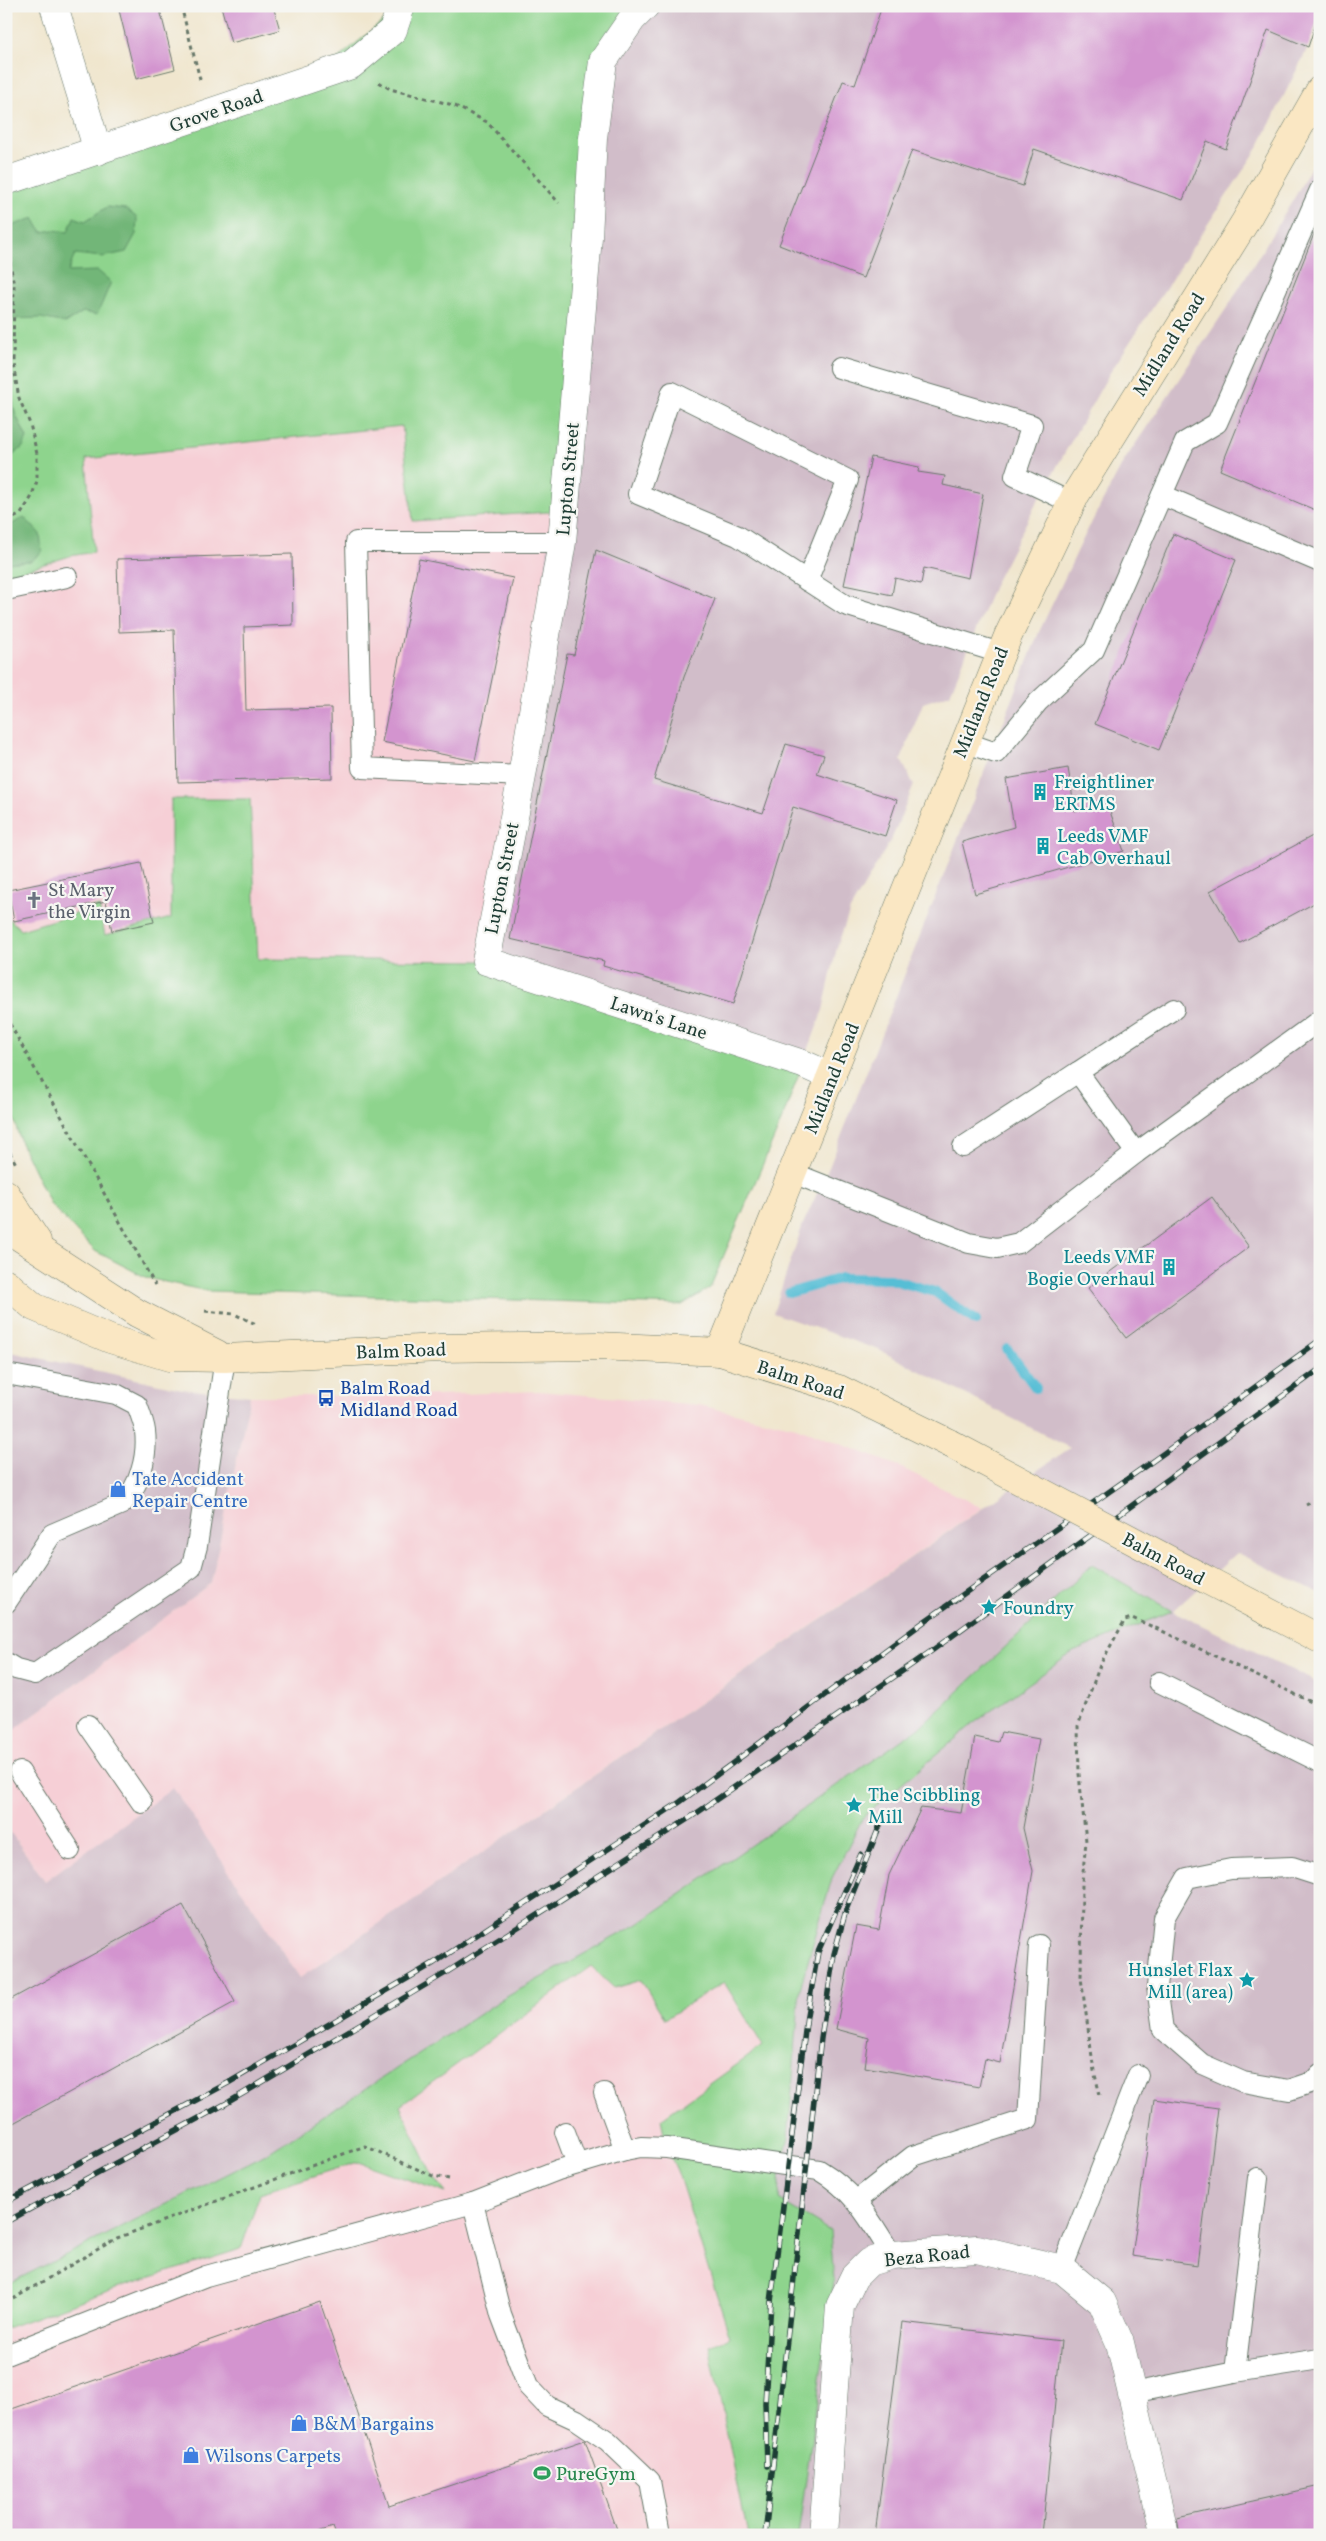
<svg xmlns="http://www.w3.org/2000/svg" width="1326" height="2541" font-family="Vollkorn,serif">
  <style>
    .built { fill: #f6cfd6 }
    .industrial { fill: #d1bdc9 }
    .green { fill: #8ed48d; stroke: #568860 }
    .forest { fill: #72b678; stroke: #487a56 }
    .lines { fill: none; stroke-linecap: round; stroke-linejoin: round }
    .stream { stroke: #57bed5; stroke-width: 10 }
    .building { fill: #d394cf }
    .lane-casing { stroke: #68786a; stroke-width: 22 }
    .street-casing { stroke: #68786a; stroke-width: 29 }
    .secondary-casing { stroke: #68786a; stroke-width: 29 }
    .path { stroke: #68786a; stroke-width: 3; stroke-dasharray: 4 4; stroke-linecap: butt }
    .lane { stroke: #fff; stroke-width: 20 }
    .street { stroke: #fff; stroke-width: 28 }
    .secondary { stroke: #fae7c3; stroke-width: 28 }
    .rail-casing { stroke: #1f3d34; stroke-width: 5.5 }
    .rail { stroke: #f6f6f2; stroke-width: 4; stroke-dasharray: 11; stroke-linecap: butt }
    .secondary-bridge-casing { stroke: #68786a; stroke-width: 29; stroke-linecap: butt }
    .secondary-bridge { stroke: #fae7c3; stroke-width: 28 }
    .labels { text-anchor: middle; stroke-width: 4.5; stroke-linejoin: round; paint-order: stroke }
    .street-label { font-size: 19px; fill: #1f3d34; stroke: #f6f6f2 }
    .culture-label { font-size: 19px; fill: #0d838f; stroke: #f6f6f2; text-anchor: start }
    .worship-label { font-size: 19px; fill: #5b616d; stroke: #f6f6f2; text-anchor: start }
    .transit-label { font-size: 19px; fill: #164399; stroke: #f6f6f2; text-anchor: start }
    .shop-label { font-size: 19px; fill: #366cbe; stroke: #f6f6f2; text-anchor: start }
    .leisure-label { font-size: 19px; fill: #27864d; stroke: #f6f6f2; text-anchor: start }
  </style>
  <rect width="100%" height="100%" fill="#f6f6f2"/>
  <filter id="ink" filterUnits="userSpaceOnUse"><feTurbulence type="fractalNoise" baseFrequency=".02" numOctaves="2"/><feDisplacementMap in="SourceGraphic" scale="10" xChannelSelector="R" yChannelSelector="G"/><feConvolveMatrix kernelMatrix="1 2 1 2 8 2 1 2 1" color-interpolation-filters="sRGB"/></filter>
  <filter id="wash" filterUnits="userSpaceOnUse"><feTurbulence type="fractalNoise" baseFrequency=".0096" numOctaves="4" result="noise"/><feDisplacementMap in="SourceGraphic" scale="20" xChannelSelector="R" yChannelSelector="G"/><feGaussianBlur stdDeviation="1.12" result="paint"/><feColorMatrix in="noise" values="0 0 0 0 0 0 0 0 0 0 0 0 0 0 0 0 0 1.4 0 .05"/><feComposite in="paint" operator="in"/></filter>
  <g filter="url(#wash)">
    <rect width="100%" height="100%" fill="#f0e6ce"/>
    <!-- built -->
    <g class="built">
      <path d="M 402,426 L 565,511 L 486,961 L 258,959 L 250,799 L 171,800 L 171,918 L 105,935 L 99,906 L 21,930 L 6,916 L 6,576 L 70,556 L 94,552 L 86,459 Z"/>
      <path d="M 539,1391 L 699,1405 L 796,1427 L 898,1466 L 982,1508 L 300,1978 L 173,1789 L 45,1881 L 6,1826 L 6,1736 L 211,1583 L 250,1396 L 412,1396 Z"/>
      <path d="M 591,1966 L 641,1980 L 724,1982 L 763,2046 L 661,2119 L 667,2148 L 678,2173 L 730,2337 L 709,2346 L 749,2535 L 6,2535 L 6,2328 L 113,2289 L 260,2193 L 358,2162 L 446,2192 L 433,2176 L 400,2106 Z"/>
    </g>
    <!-- industrial -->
    <g class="industrial">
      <path d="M 645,6 L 1320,6 L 1320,18 L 1308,47 L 1258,148 L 1109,374 L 1037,502 L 995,583 L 950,694 L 923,703 L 901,760 L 914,785 L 892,838 L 850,910 L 837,947 L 823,1010 L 803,1064 L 486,961 L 522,776 L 603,61 Z"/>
      <path d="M 1320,150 L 1320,1593 L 1237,1553 L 1173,1611 L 1320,1684 L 1320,2535 L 798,2535 L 834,2281 L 830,2231 L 779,2200 L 781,2164 L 788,2138 L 800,1989 L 832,1878 L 863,1817 L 974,1723 L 1073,1652 L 1172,1611 L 1092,1565 L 923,1725 L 638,1924 L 268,2153 L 6,2285 L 6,1826 L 45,1881 L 173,1788 L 300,1978 L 1070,1448 L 879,1350 L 773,1313 L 803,1224 L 830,1165 L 1039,632 L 1086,533 L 1124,461 L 1232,300 L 1296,195 Z"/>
      <path d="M 6,1351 L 182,1389 L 250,1396 L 211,1583 L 6,1736 Z"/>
    </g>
    <!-- green -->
    <g class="green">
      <path d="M 401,6 L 623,6 L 632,19 L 603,61 L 565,511 L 413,521 L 402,426 L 86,459 L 94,552 L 70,556 L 6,576 L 6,181 L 318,75 Z"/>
      <path d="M 171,799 L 250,799 L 258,959 L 486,961 L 803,1064 L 780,1124 L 710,1288 L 682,1305 L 207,1291 L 147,1278 L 95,1251 L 51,1205 L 21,1143 L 6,1094 L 6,916 L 21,930 L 99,906 L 105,935 L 171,918 Z"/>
      <path d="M 1092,1565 L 1172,1611 L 1073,1652 L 974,1723 L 863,1817 L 832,1878 L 800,1989 L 788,2138 L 781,2164 L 779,2200 L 830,2231 L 834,2281 L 798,2535 L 748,2535 L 709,2346 L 730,2337 L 678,2173 L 667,2148 L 661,2119 L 763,2046 L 724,1982 L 665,2019 L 641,1980 L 614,1988 L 591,1966 L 400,2106 L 433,2176 L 446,2193 L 358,2162 L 260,2193 L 241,2249 L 113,2289 L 6,2328 L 6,2285 L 268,2153 L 501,2000 L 638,1924 L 923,1725 Z"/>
    </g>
    <!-- forest -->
    <g class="forest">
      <path d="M 107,207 L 126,209 L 137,218 L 136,234 L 126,252 L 102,257 L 75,254 L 68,272 L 98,271 L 111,282 L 97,315 L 83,312 L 66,323 L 41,318 L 6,319 L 6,228 L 34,218 L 42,232 L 54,230 L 68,232 L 74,217 L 85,221 Z"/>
      <path d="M 6,367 L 15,413 L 27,438 L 23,447 L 6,461 Z"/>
      <path d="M 24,517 L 40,534 L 42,552 L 31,561 L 6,563 L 6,528 Z"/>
    </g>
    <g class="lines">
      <!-- stream -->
      <g class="stream">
        <path d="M 789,1293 L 841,1278 L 890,1279 L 935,1292 L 976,1321"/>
        <path d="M 1007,1349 L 1036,1388"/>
      </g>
    </g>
    <g id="blocks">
      <!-- building -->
      <g class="building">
        <path d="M 118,6 L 159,6 L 175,69 L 136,79 Z"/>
        <path d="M 221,6 L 273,6 L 280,30 L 231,43 Z"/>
        <path d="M 882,6 L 1320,6 L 1320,11 L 1308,47 L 1268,30 L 1226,149 L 1207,141 L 1183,200 L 1034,149 L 1023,186 L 912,150 L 863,278 L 779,245 L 843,81 L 855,85 Z"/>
        <path d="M 1318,224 L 1320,225 L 1320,512 L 1220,470 Z"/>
        <path d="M 871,457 L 919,467 L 918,472 L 945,476 L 943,485 L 983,494 L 968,578 L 924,568 L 921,584 L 895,578 L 892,595 L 844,585 Z"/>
        <path d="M 1173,534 L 1236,560 L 1159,750 L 1095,724 Z"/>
        <path d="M 596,550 L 715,599 L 684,677 L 654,780 L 763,813 L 786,744 L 824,755 L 817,774 L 897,800 L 885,836 L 793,807 L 733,1004 L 603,966 L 604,961 L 510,939 L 567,654 L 574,655 Z"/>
        <path d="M 292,554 L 293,625 L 244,627 L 246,710 L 331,708 L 332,778 L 178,782 L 174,630 L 119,632 L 117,559 Z"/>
        <path d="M 419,559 L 513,578 L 475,761 L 382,742 Z"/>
        <path d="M 1068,768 L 1075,811 L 1107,803 L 1124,851 L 975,894 L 962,842 L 1014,827 L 1006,779 Z"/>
        <path d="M 1320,832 L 1320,900 L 1240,943 L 1210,891 Z"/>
        <path d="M 141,863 L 154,922 L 112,931 L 106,901 L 14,921 L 8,890 Z"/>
        <path d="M 1212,1197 L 1249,1247 L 1126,1338 L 1088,1288 Z"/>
        <path d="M 1001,1732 L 1039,1739 L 1023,1828 L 1033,1871 L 1000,2063 L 985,2059 L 979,2087 L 865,2067 L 869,2038 L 836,2029 L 856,1926 L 879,1930 L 889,1875 L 921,1808 L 961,1813 L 975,1737 L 998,1742 Z"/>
        <path d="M 183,1905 L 235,2002 L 6,2127 L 6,2002 Z"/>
        <path d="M 1154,2099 L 1218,2108 L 1198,2265 L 1132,2256 Z"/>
        <path d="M 320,2302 L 389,2506 L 585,2440 L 619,2535 L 336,2535 L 333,2527 L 309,2535 L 6,2535 L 6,2411 Z"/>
        <path d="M 902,2322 L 1061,2341 L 1042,2535 L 875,2535 Z"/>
        <path d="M 1320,2486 L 1320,2535 L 1180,2535 L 1177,2518 Z"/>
      </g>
    </g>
  </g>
  <g filter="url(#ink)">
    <use href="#blocks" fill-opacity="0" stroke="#68786a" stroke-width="1"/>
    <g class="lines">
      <!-- lane casing -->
      <g class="lane-casing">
        <g id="lane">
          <path d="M 839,368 L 1032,425 L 1015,476 L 1072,503"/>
          <path d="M 1162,495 L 1320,562"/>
          <path d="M 807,581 L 848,480 L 672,392 L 638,494 L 738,536 L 845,605 L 1000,653"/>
          <path d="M 6,590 L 67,577"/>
          <path d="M 964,742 L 996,753 L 1038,702 L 1094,650 L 1185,442 L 1217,423 L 1320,190"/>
          <path d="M 522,776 L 362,768 L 356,542 L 562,542"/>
          <path d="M 1078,1072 L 1174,1009"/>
          <path d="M 963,1147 L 1078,1072 L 1136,1153"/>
          <path d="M 793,1173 L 969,1243 L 997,1248 L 1019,1243 L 1136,1153 L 1320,1020"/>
          <path d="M 6,1374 L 116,1394 L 137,1405 C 140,1413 144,1423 145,1431 C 148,1456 140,1486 122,1504 L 52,1534 L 6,1603"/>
          <path d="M 6,1663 L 16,1669 L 35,1674 L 191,1568 L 197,1546 L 225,1358"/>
          <path d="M 1159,1682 L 1320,1762"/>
          <path d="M 88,1725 L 142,1803"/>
          <path d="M 20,1772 L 70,1850"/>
          <path d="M 1320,1876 L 1292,1867 L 1231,1869 L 1187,1878 L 1164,1918 L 1157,1987 L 1163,2030 L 1202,2064 L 1243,2082 L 1289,2090 L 1313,2082 L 1320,2074"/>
          <path d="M 604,2093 L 625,2150"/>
          <path d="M 565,2132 L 577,2164"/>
          <path d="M 857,2200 L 913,2156 L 1028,2119 L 1039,1945"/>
          <path d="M 473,2203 L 501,2315 L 528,2386 L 547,2406 L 577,2420 L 608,2441 L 650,2481 L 660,2535"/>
          <path d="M 1062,2269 L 1138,2075"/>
          <path d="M 6,2355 L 206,2276 L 473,2203 L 558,2170 L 625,2150 L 641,2147 L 667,2148 L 819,2170 C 857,2193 869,2219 892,2255"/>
          <path d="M 1235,2372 L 1320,2359"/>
          <path d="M 1132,2393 L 1235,2372 L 1258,2178"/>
        </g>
      </g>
      <!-- street casing -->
      <g class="street-casing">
        <g id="street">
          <path d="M 54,6 L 98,151"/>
          <path d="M 645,6 L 632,19 L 603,61 L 593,138 L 588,237 L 562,542 L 522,776 L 486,961 L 803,1064 L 832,1077"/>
          <path d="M 6,181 L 351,65 L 393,30 L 401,6"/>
          <path d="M 823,2535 L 840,2306 L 854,2277 L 869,2262 L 892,2255 L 977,2249 L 1062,2269 L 1102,2302 L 1120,2343 L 1165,2535"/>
        </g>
      </g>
      <!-- secondary casing -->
      <g class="secondary-casing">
        <g id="secondary">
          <path d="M 6,1194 L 37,1241"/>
          <path d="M 6,1228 L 137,1313 L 217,1354"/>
          <path d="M 6,1283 L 34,1307 L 110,1339 L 169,1357 L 225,1358 L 440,1348 L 598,1346 L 720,1352 L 839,1389 L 949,1443"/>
          <path d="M 720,1352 L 1008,636 L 1076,494 L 1245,222 L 1320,90"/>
          <path d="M 1207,1580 L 1320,1639"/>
        </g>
      </g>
      <!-- path -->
      <g class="path">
        <path d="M 181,6 L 201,83"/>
        <path d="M 379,82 L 390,89 L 453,105 L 487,122 L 559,203"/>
        <path d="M 6,238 L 14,286 L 13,364 L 19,398 L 30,424 L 37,454 L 37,481 L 31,498 L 21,514 L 6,522"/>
        <path d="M 6,301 L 14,300"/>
        <path d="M 6,1017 L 155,1285"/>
        <path d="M 6,1145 L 16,1164"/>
        <path d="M 205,1311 L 234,1314 L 256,1324"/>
        <path d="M 1306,1505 L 1320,1498"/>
        <path d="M 1100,2095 L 1094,2071 L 1081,1978 L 1082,1882 L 1086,1841 L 1079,1774 L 1078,1726 L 1100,1665 L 1125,1620 L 1132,1618 L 1158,1629 L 1320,1706"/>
        <path d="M 6,2303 L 117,2238 L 365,2146 L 433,2176 L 449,2179"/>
      </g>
      <!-- lane -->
      <use href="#lane" class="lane"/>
      <!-- street -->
      <use href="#street" class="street"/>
      <!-- secondary -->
      <use href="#secondary" class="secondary"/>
      <!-- rail casing -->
      <g class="rail-casing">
        <g id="rail">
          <path d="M 6,2202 L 228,2083 L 434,1963 L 680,1802 L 925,1621 L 1164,1453 L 1320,1340"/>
          <path d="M 6,2222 L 227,2103 L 444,1974 L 691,1817 L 930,1652 L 1320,1369"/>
          <path d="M 767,2466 L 765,2403 L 771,2302 L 807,2015 L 818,1952 L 861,1854"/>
          <path d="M 765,2535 L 821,2038 L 834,1954 L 846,1910 L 882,1820"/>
        </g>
      </g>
      <!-- rail -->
      <use href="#rail" class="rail"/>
      <!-- secondary-bridge casing -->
      <g class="secondary-bridge-casing">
        <path id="secondary-bridge" d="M 949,1443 L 1207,1580"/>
      </g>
      <!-- secondary-bridge -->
      <use href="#secondary-bridge" class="secondary-bridge"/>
    </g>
  </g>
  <!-- icons -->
  <defs>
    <g id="building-bare" transform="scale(1.35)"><path d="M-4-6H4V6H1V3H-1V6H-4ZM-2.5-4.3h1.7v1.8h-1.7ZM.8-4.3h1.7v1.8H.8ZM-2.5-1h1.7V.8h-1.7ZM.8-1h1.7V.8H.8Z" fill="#0f9aa8" stroke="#f6f6f2" stroke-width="2.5" paint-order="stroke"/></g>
    <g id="church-bare" transform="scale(1.35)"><path d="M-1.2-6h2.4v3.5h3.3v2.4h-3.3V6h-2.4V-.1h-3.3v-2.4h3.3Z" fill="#6b7280" stroke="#f6f6f2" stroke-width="2.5" paint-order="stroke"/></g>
    <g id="bus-bare" transform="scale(1.35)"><path d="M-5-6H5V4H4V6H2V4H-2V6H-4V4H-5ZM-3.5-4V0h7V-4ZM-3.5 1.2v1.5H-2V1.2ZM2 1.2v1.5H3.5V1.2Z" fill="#1a4fb4" stroke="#f6f6f2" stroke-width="2.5" paint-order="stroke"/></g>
    <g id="shop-bare" transform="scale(1.35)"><path d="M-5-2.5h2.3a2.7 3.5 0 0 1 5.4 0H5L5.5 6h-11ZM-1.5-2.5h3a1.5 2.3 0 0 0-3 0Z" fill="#3f7fe0" stroke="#f6f6f2" stroke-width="2.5" paint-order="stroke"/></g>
    <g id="sight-bare" transform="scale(1.35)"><path d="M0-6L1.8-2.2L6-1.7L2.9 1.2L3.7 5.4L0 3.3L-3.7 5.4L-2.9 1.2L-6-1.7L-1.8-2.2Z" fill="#0f9aa8" stroke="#f6f6f2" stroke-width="2.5" paint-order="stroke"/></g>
    <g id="stadium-bare" transform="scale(1.35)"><path d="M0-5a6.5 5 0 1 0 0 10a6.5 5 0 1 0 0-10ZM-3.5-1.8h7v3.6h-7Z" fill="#2e9e5b" stroke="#f6f6f2" stroke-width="2.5" paint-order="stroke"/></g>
  </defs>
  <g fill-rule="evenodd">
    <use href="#building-bare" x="1040" y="792"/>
    <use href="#building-bare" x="1043" y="846"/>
    <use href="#church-bare" x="34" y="900"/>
    <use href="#building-bare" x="1169" y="1267"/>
    <use href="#bus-bare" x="326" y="1398"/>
    <use href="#shop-bare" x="118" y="1489"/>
    <use href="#sight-bare" x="989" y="1607"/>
    <use href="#sight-bare" x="854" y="1805"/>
    <use href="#sight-bare" x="1247" y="1980"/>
    <use href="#shop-bare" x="299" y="2423"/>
    <use href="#shop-bare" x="191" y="2455"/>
    <use href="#stadium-bare" x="542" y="2473"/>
  </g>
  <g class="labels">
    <!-- street labels -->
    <g class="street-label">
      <text transform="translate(216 110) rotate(-19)" y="7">Grove Road</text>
      <text transform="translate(1168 344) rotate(-58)" y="7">Midland Road</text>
      <text transform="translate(567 479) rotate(-85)" y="7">Lupton Street</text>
      <text transform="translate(980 702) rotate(-68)" y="7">Midland Road</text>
      <text transform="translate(501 878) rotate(-79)" y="7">Lupton Street</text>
      <text transform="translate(659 1017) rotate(18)" y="7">Lawn's Lane</text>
      <text transform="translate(831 1078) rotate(-68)" y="7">Midland Road</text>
      <text transform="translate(401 1350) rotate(-2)" y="7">Balm Road</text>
      <text transform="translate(801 1379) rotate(18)" y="7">Balm Road</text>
      <text transform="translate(1164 1558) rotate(28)" y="7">Balm Road</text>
      <text transform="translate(927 2255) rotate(-6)" y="7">Beza Road</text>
    </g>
    <!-- culture labels -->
    <g class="culture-label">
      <text x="1054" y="788">Freightliner<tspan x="1054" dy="22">ERTMS</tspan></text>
      <text x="1057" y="842">Leeds VMF<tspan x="1057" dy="22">Cab Overhaul</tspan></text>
      <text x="1155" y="1263" text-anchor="end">Leeds VMF<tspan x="1155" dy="22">Bogie Overhaul</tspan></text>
      <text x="1003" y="1614">Foundry</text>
      <text x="868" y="1801">The Scibbling<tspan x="868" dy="22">Mill</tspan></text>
      <text x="1233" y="1976" text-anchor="end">Hunslet Flax<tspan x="1233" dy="22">Mill (area)</tspan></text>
    </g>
    <!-- worship labels -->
    <g class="worship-label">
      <text x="48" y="896">St Mary<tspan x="48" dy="22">the Virgin</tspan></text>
    </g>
    <!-- transit labels -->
    <g class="transit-label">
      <text x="340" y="1394">Balm Road<tspan x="340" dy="22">Midland Road</tspan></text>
    </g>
    <!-- shop labels -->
    <g class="shop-label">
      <text x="132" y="1485">Tate Accident<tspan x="132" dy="22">Repair Centre</tspan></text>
      <text x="313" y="2430">B&amp;M Bargains</text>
      <text x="205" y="2462">Wilsons Carpets</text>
    </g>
    <!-- leisure labels -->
    <g class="leisure-label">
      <text x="556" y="2480">PureGym</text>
    </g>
  </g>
  <!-- margin -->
  <rect width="1326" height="2541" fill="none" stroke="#f6f6f2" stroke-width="25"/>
</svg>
